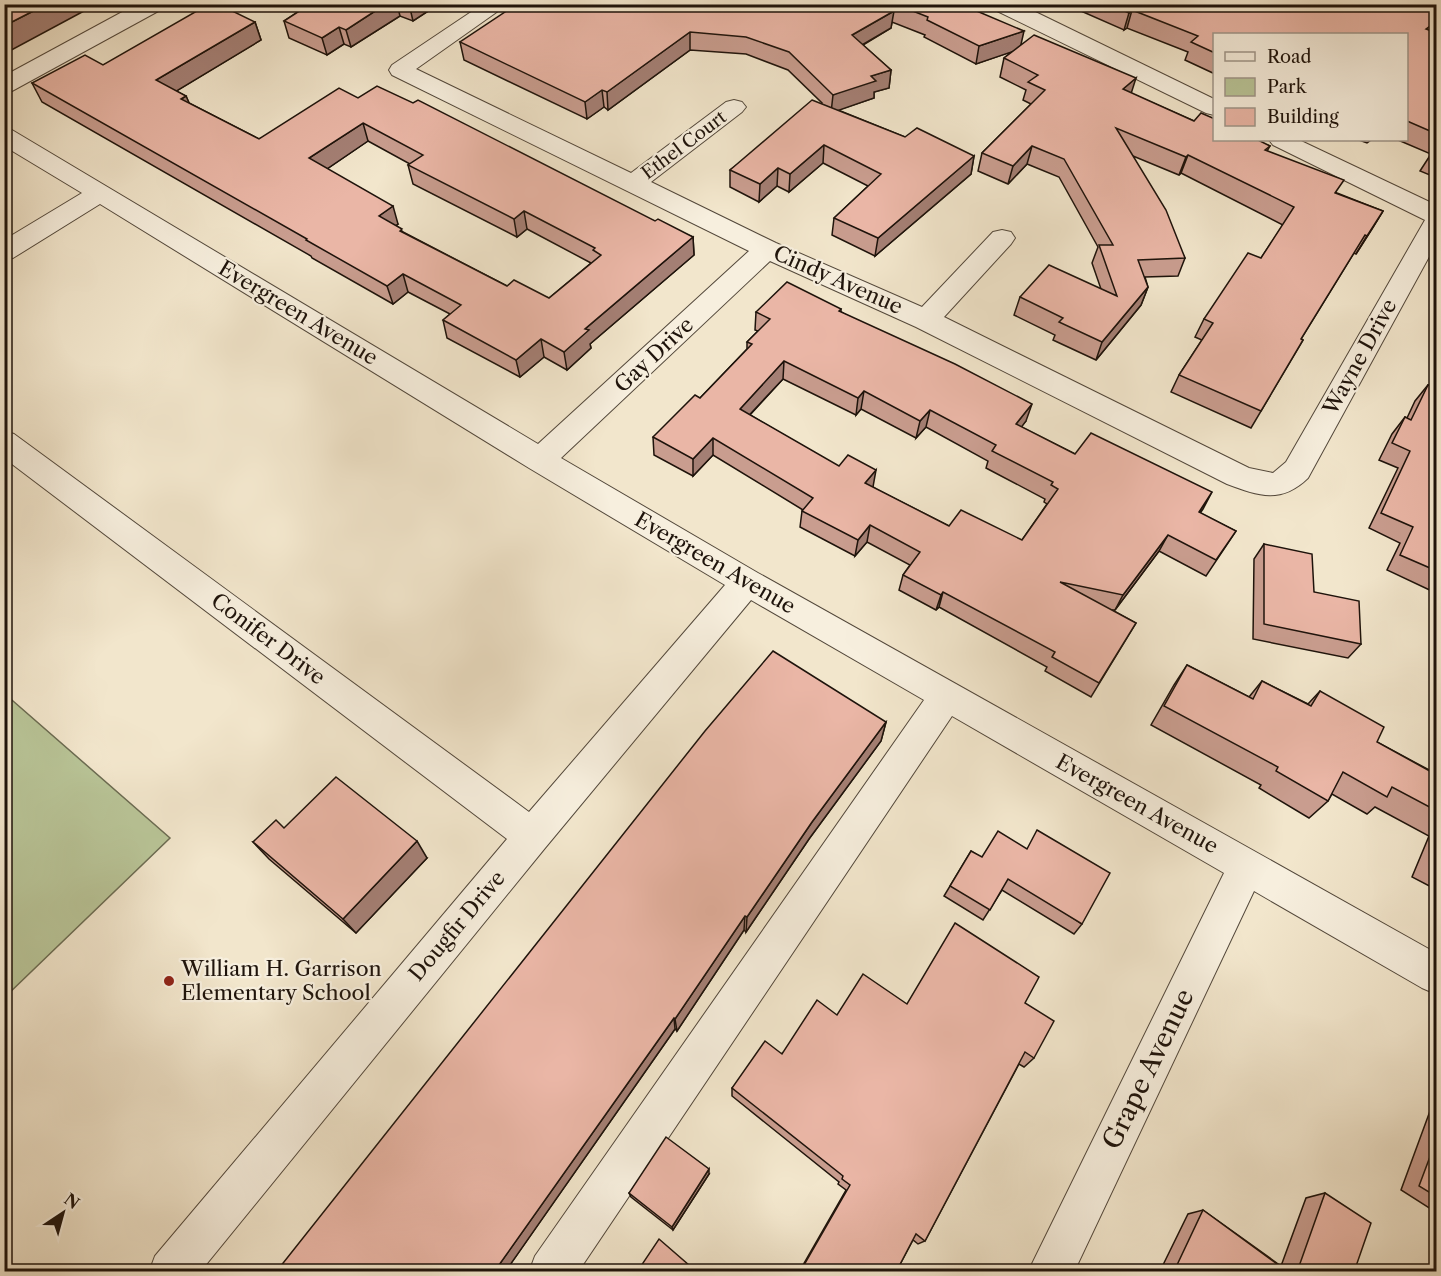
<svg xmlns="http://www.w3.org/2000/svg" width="1441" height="1276" font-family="'Libre Caslon Text',serif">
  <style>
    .green { fill: #b9c598; stroke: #6c6c52; stroke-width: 1.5 }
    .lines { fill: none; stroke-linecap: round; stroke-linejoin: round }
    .minor-casing { stroke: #53483b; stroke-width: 2 }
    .minor { fill: #f7efde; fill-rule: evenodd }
    .wall { fill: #c99d8f; stroke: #1e130b; stroke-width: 1.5; fill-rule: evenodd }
    .shaded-wall { fill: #a47f74; stroke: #1e130b; stroke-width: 1.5 }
    .building { fill: #eab6a6; stroke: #1e130b; stroke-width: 1.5; fill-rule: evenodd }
    .poi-dot { fill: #8f2418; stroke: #f7efde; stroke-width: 2 }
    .labels { text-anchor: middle; stroke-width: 4.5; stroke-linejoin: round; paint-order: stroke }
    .far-street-label { font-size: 18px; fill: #1e130b; stroke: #f7efde }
    .street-label { font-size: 21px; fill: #1e130b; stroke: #f7efde }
    .poi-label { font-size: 21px; fill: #1e130b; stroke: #f7efde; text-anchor: start }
    .near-street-label { font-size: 26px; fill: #1e130b; stroke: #f7efde }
  </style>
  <rect width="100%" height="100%" fill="#f2e6cc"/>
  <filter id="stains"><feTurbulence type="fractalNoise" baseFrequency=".00333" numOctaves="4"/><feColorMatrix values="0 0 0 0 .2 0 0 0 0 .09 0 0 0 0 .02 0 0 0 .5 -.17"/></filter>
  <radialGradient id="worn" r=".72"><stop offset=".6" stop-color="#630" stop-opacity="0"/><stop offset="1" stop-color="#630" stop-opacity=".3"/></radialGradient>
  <!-- green -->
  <path class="green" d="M 5,694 L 170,838 L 5,997 Z"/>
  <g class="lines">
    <!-- minor casing -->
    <g class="minor-casing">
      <g id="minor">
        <path d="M 137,4 L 164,4 L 162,9 L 12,91 L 4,93 L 4,76 Z"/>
        <path d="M 483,4 L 508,4 L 416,69 L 631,173 L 726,102 L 734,100 L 742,102 L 746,107 L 742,112 L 651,182 L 776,243 L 922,307 L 993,232 L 1002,230 L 1011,232 L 1015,238 L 1011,244 L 944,317 L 1249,468 L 1273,473 L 1286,462 L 1425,220 L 1273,145 L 1269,140 L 1299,140 L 1436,205 L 1436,244 L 1308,478 C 1281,504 1259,496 1227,484 L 916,327 L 770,261 L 561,458 L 758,573 L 1436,953 L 1436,994 L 1422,988 L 1254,891 L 1074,1272 L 1028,1272 L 1224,873 L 952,716 L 578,1272 L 529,1272 L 535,1256 L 924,700 L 751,600 L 545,848 L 200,1272 L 149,1272 L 155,1256 L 507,839 L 4,458 L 4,431 L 14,434 L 529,812 L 725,585 L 529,468 L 100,204 L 13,258 L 4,260 L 4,240 L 82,193 L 4,146 L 4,128 L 12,130 L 538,444 L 749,251 L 392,75 L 389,70 L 392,65 Z"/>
        <path d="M 991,4 L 1019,4 L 1214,99 L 1214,115 L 1206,113 L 993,9 Z"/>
      </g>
    </g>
    <!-- minor -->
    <use href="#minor" class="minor"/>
  </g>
  <!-- wall -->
  <g class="wall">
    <path d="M 310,4 L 439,4 L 413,21 L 400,16 L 351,47 L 344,44 L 327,55 L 289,38 L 284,21 Z"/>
    <path d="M 849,4 L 974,4 L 973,9 L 1021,45 L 1194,121 L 1270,146 L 1267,151 L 1337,193 L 1383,211 L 1356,254 L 1354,253 L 1301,339 L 1303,340 L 1251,428 L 1171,392 L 1179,375 L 1202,340 L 1195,337 L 1204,319 L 1261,258 L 1283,225 L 1181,173 L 1179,175 L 1133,156 L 1185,258 L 1178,276 L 1145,277 L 1148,287 L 1141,305 L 1096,360 L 1053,340 L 1055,335 L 1014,315 L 1020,297 L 1101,289 L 1092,263 L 1098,247 L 1059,177 L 1027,164 L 1008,184 L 978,171 L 982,153 L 1031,104 L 1023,100 L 1026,90 L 1000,77 L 1004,58 L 1013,51 L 976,64 L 924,37 L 925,35 L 892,22 L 891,28 L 863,45 L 891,70 L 889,88 L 874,92 L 874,98 L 838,110 L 905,137 L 974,156 L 971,174 L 875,256 L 832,235 L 834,218 L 868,186 L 823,163 L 789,192 L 777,186 L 759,202 L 730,187 L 730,170 L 822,103 L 788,70 L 746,54 L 690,50 L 608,110 L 604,107 L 587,119 L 464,60 L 460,42 L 858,8 Z"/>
    <path d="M 1065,4 L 1437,4 L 1437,28 L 1434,32 L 1437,33 L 1437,178 L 1420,171 L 1431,154 L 1398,140 L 1407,140 L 1407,34 L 1215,34 L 1215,74 L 1185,60 L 1188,52 L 1127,28 L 1124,30 Z"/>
    <path d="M 255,22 L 261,40 L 176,91 L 186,96 L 189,103 L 259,139 L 358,98 L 693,237 L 694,255 L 590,344 L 591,348 L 567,370 L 544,357 L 520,377 L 447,338 L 443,320 L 450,314 L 408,292 L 393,304 L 312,258 L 311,256 L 42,102 L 32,83 L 103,65 ZM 368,141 L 410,164 L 408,165 L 413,184 L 517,237 L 527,229 L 591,263 L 549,298 L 507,286 L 403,232 L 396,225 L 398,224 L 327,169 Z"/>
    <path d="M 1359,140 L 1371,140 L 1367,143 Z"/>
    <path d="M 841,309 L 841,312 L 1026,421 L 1021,427 L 1075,454 L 1200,513 L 1236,531 L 1206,576 L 1159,551 L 1115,610 L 1112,610 L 1136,623 L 1091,697 L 1045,671 L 1047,667 L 939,607 L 936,610 L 899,590 L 903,575 L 910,565 L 867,542 L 855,556 L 800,527 L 802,511 L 803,510 L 713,455 L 693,476 L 654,455 L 653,437 L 700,398 L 747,349 L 747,342 L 758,331 L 755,330 L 756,312 ZM 783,379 L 856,415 L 861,409 L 916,438 L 926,427 L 988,461 L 986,468 L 1045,499 L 1044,502 L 1047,504 L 1022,540 L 949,526 L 872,487 L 873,487 L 750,415 Z"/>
    <path d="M 1428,385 L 1437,388 L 1437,592 L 1436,593 L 1387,570 L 1400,543 L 1369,528 L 1398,468 L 1379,460 L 1392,434 L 1405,417 L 1407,418 L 1415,401 Z"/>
    <path d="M 1264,544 L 1314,592 L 1361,644 L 1348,658 L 1253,639 L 1254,559 Z"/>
    <path d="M 1187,665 L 1249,697 L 1262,681 L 1308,704 L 1320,691 L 1377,742 L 1431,771 L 1437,767 L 1437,890 L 1412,877 L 1429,836 L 1375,807 L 1367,814 L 1332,794 L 1328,801 L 1309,818 L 1259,788 L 1261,785 L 1151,725 L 1174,685 Z"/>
    <path d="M 886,722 L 881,741 L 809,839 L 746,932 L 744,930 L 677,1031 L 675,1029 L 505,1272 L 276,1272 Z"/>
    <path d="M 253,842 L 427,858 L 356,933 L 269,859 Z"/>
    <path d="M 971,851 L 1082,924 L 1074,934 L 1002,890 L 983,920 L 944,896 Z"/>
    <path d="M 1025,1003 L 1034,1058 L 1024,1067 L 1019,1064 L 925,1241 L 918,1244 L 913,1240 L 896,1272 L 799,1272 L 846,1190 L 838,1184 L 839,1182 L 732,1096 L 732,1088 L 837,1015 L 907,1004 Z"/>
    <path d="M 1437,1092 L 1437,1213 L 1401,1190 Z"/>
    <path d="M 709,1174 L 673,1230 L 631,1197 L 629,1193 Z"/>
    <path d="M 1325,1193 L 1354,1272 L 1168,1272 L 1162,1267 L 1188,1214 L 1203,1210 L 1281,1266 L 1306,1198 Z"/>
  </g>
  <!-- shaded-wall -->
  <g class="shaded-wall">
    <path d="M 47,4 L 97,4 L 4,54 L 4,26 Z"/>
    <path d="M 386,4 L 397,4 L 400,16 L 351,47 L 346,30 Z"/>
    <path d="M 409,4 L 439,4 L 413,21 Z"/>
    <path d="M 1132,10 L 1127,28 L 1124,30 L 1129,13 Z"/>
    <path d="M 894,11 L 891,28 L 850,52 L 852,35 Z"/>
    <path d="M 1437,21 L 1437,28 L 1434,33 L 1426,29 Z"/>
    <path d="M 255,22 L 261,40 L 165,98 L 156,80 Z"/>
    <path d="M 339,27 L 344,44 L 327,55 L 322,38 Z"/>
    <path d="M 1024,31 L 1020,49 L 976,64 L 979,46 Z"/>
    <path d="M 690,32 L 690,50 L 608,110 L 607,92 Z"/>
    <path d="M 891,70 L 889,88 L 874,92 L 874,98 L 831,113 L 833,95 L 871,76 Z"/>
    <path d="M 1136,78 L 1130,97 L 1123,89 Z"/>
    <path d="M 602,90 L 604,107 L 587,119 L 585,102 Z"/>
    <path d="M 186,96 L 194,114 L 181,99 Z"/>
    <path d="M 363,123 L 368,141 L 315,177 L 309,158 Z"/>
    <path d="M 824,145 L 823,163 L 789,192 L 790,174 Z"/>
    <path d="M 1032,146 L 1027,164 L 1008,184 L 1013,166 Z"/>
    <path d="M 1188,155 L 1181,173 L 1179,175 L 1186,157 Z"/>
    <path d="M 974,156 L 971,174 L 875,256 L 878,238 Z"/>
    <path d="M 778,168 L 777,186 L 759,202 L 760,184 Z"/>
    <path d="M 393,206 L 398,224 L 384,234 L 379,216 Z"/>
    <path d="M 524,211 L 527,229 L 517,237 L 514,219 Z"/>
    <path d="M 1383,211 L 1372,229 L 1356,254 L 1367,236 Z"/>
    <path d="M 693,237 L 694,255 L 590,344 L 591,348 L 567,370 L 564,352 L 585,329 Z"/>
    <path d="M 403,274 L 408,292 L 393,304 L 387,286 Z"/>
    <path d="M 1148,287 L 1141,305 L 1096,360 L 1102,342 Z"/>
    <path d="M 541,339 L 544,357 L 520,377 L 516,360 Z"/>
    <path d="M 784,361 L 783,379 L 739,426 L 740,409 Z"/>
    <path d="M 864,391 L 861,409 L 856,415 L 858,398 Z"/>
    <path d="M 1032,404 L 1026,421 L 1010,442 L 1016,424 Z"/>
    <path d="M 930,410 L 926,427 L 916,438 L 920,421 Z"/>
    <path d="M 713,438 L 713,455 L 693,476 L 693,459 Z"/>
    <path d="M 876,470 L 873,487 L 862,500 L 865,483 Z"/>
    <path d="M 1212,492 L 1203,509 L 1189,529 L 1199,512 Z"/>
    <path d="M 870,525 L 867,542 L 855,556 L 858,540 Z"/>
    <path d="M 1168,535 L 1159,551 L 1115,610 L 1123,595 Z"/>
    <path d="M 943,592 L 939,607 L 936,610 L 941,595 Z"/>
    <path d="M 886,722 L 881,741 L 809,839 L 746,932 L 747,917 L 812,822 Z"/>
    <path d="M 417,841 L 427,858 L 356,933 L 343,919 Z"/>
    <path d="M 745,916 L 744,930 L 677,1031 L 675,1019 Z"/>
    <path d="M 674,1018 L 675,1029 L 505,1272 L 494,1272 Z"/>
    <path d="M 709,1169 L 709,1174 L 673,1230 L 672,1227 Z"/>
  </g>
  <!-- building -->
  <g class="building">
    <path d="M 4,4 L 47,4 L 4,26 Z"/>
    <path d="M 209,4 L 218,4 L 255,22 L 156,80 L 186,96 L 181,99 L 259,139 L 339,88 L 358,98 L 377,86 L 413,103 L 418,100 L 655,221 L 658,219 L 693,237 L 585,329 L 589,330 L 564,352 L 541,339 L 516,360 L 443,320 L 461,305 L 403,274 L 387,286 L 306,240 L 307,239 L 32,83 L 85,55 L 103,65 ZM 363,123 L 423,155 L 408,165 L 514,219 L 524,211 L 595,248 L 593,250 L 601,255 L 549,298 L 514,280 L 507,286 L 400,231 L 402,229 L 379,216 L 393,206 L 309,158 Z"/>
    <path d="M 310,4 L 386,4 L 346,30 L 339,27 L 322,38 L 284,21 Z"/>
    <path d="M 517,4 L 811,4 L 894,11 L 852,35 L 891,70 L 871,76 L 876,81 L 833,95 L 789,52 L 746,37 L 690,32 L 607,92 L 602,90 L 585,102 L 460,42 Z"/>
    <path d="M 895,4 L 974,4 L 972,9 L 1024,31 L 979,46 L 927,20 L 928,17 Z"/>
    <path d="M 1110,4 L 1414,4 L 1437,13 L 1437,21 L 1426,29 L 1437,33 L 1437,134 L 1407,121 L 1407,34 L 1215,34 L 1215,53 L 1191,42 L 1198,36 L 1132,10 L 1129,13 Z"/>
    <path d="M 1034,35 L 1136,78 L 1123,89 L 1194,121 L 1201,113 L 1215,119 L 1215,140 L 1258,140 L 1270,146 L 1265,150 L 1344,180 L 1335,193 L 1383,211 L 1367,236 L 1365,235 L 1301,339 L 1303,340 L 1261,411 L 1179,375 L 1213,323 L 1204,319 L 1248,253 L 1261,258 L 1294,207 L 1188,155 L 1186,157 L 1116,128 L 1166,210 L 1185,258 L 1138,260 L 1148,287 L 1102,342 L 1059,322 L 1063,318 L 1020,297 L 1049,265 L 1117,296 L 1099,245 L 1113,245 L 1064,159 L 1032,146 L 1013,166 L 982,153 L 1045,90 L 1028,82 L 1038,75 L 1004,58 Z"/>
    <path d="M 812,100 L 905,137 L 917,128 L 974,156 L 878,238 L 834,218 L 881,174 L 824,145 L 790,174 L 778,168 L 760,184 L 730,170 Z"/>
    <path d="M 1437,146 L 1437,156 L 1431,154 Z"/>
    <path d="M 787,282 L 841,309 L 839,311 L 955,364 L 1032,404 L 1016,424 L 1075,454 L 1091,433 L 1212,492 L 1199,512 L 1236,531 L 1216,560 L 1168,535 L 1123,595 L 1060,582 L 1136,623 L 1099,683 L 1052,657 L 1055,652 L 943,592 L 941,595 L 903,575 L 920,552 L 870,525 L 858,540 L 802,511 L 813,498 L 713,438 L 693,459 L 653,437 L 695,395 L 700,398 L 752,344 L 747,342 L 770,319 L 756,312 ZM 784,361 L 858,398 L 864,391 L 920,421 L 930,410 L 996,445 L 992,451 L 1053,482 L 1051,485 L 1058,489 L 1022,540 L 961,510 L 949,526 L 865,483 L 876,470 L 848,455 L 839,466 L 740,409 Z"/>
    <path d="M 1428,385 L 1437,388 L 1437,571 L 1400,555 L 1413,527 L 1381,513 L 1410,451 L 1392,443 L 1405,417 L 1411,420 Z"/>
    <path d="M 1264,544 L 1312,554 L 1314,592 L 1359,601 L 1361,644 L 1264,624 Z"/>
    <path d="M 773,651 L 886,722 L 812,822 L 747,917 L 745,916 L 675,1019 L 674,1018 L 494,1272 L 276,1272 L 705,731 Z"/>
    <path d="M 1187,665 L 1253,699 L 1262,681 L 1311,706 L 1320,691 L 1384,727 L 1377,742 L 1437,775 L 1437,811 L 1392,787 L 1387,797 L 1343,772 L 1328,801 L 1276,771 L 1278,767 L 1164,706 Z"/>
    <path d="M 336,777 L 417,841 L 343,919 L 253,842 L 276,820 L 284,828 Z"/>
    <path d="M 1037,830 L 1110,873 L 1082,924 L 1008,879 L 990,910 L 950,886 L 971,851 L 982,857 L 998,831 L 1027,849 Z"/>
    <path d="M 955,923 L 1039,977 L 1025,1003 L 1054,1021 L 1034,1058 L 1025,1052 L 925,1241 L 916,1234 L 896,1272 L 800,1272 L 850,1185 L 842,1179 L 843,1176 L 732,1088 L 765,1041 L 782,1054 L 817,1000 L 837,1015 L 863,974 L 907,1004 Z"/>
    <path d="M 666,1137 L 709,1169 L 672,1227 L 629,1193 Z"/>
    <path d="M 1437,1138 L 1437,1197 L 1419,1186 Z"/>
    <path d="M 1325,1193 L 1371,1223 L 1354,1272 L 1297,1272 Z"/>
    <path d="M 1203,1210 L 1288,1272 L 1186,1272 L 1177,1265 Z"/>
    <path d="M 659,1239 L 697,1272 L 637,1272 Z"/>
  </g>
  <!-- markers -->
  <circle class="poi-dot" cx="169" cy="981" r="6"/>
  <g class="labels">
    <!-- far-street labels -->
    <g class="far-street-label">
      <text transform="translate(684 145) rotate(-37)" y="6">Ethel Court</text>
    </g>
    <!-- street labels -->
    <g class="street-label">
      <text transform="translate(838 280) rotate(24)" y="7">Cindy Avenue</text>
      <text transform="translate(298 313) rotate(31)" y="7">Evergreen Avenue</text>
      <text transform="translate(654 355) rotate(-43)" y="7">Gay Drive</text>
      <text transform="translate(1360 357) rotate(-61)" y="7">Wayne Drive</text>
      <text transform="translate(715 563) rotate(30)" y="7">Evergreen Avenue</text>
      <text transform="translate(268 639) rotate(37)" y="7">Conifer Drive</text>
      <text transform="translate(1137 804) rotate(29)" y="7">Evergreen Avenue</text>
      <text transform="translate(457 926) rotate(-50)" y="7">Dougfir Drive</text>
    </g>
    <!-- poi labels -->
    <g class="poi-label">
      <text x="181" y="976">William H. Garrison<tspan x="181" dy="24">Elementary School</tspan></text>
    </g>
    <!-- near-street labels -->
    <g class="near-street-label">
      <text transform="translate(1148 1069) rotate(-64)" y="9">Grape Avenue</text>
    </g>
  </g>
  <!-- margin -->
  <rect width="1441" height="1276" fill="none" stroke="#f2e6cc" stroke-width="24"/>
  <rect x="6" y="6" width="1429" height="1264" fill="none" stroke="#1e130b" stroke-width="3"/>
  <rect x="12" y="12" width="1417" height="1252" fill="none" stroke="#1e130b" stroke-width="1.5"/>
  <!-- legend -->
  <rect x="1213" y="33" width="195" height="108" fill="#f7efde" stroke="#a0978a" stroke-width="1.5"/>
  <rect x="1225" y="52" width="30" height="9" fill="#f7efde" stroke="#a0978a" stroke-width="1.5"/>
  <text x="1267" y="63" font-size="18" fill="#1e130b">Road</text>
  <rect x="1225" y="78" width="30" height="18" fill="#b9c598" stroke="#a0978a" stroke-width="1.5"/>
  <text x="1267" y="93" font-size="18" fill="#1e130b">Park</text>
  <rect x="1225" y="108" width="30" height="18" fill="#eab6a6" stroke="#a0978a" stroke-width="1.5"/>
  <text x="1267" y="123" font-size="18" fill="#1e130b">Building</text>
  <!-- north arrow -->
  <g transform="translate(63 1213) rotate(36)" stroke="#f7efde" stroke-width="4.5" paint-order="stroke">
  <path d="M0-4.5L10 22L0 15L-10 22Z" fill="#1e130b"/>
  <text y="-9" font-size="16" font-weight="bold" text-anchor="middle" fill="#1e130b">N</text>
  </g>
  <rect width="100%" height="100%" filter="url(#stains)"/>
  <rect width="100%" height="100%" fill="url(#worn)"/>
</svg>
